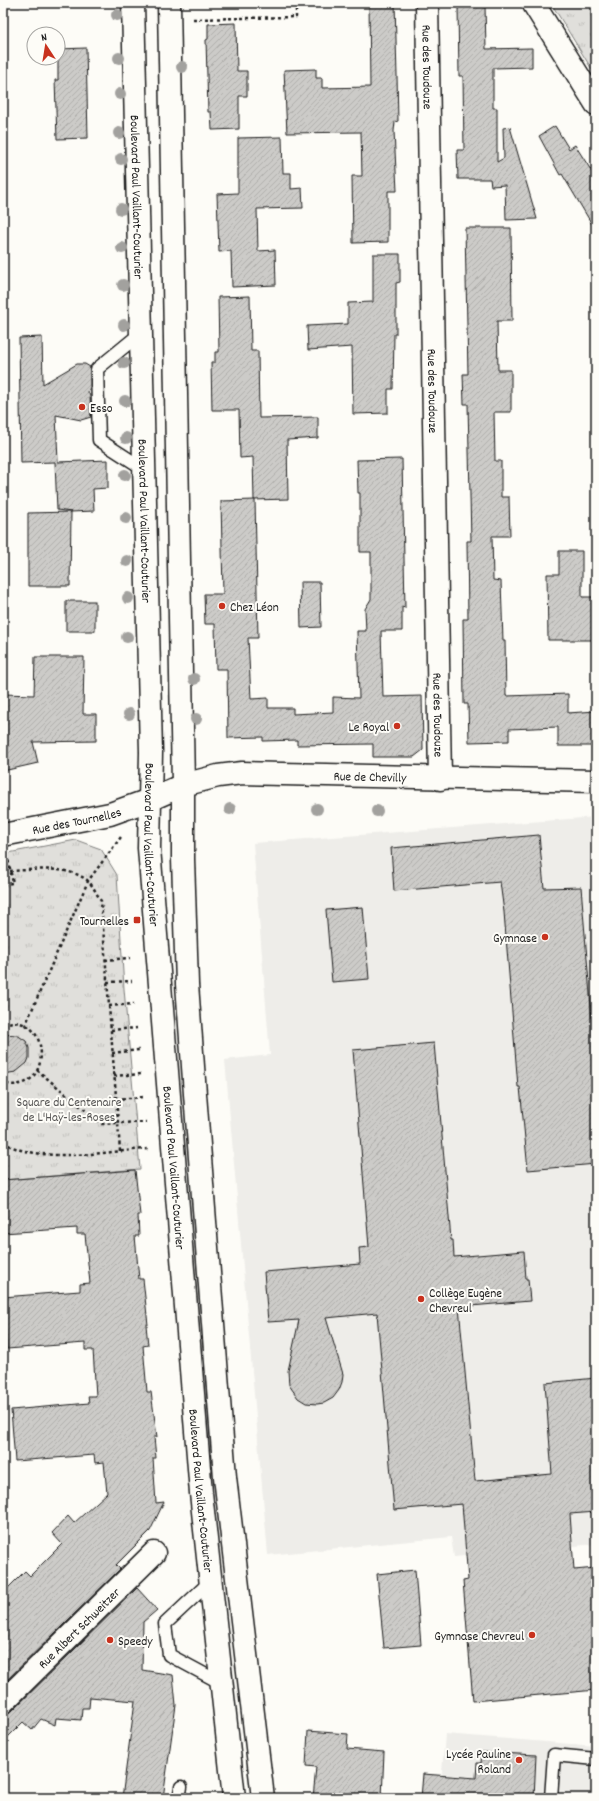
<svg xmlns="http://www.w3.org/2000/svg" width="599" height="1801" font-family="Dekko,sans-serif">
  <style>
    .built { fill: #eeede9 }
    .park { fill: url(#park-tufts); stroke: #7e7e7c }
    .building { fill: url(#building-hatch); stroke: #1c1c1c }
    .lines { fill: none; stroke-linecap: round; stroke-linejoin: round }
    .service-casing { stroke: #1c1c1c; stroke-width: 15 }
    .minor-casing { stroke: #1c1c1c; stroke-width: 25 }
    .secondary-casing { stroke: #1c1c1c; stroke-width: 25 }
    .path { stroke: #1c1c1c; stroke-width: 2.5; stroke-dasharray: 3 3; stroke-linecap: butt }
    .service { stroke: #fdfcf7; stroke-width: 12 }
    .minor { stroke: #fdfcf7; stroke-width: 22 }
    .secondary { stroke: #fdfcf7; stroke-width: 22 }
    .tree { fill: #a2a19e }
    .poi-dot { fill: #c8321e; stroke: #fdfcf7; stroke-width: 1.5 }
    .labels { text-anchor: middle; stroke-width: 4; stroke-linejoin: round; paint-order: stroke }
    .street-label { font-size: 13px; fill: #1c1c1c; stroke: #fdfcf7 }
    .poi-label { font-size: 13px; fill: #1c1c1c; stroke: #fdfcf7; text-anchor: end }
    .park-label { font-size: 13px; fill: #575655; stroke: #fdfcf7 }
  </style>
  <defs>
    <pattern id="park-tufts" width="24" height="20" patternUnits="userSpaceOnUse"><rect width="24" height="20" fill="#e0dfdb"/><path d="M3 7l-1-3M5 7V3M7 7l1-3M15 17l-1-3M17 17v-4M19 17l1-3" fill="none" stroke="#c0bfbb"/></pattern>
    <pattern id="building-hatch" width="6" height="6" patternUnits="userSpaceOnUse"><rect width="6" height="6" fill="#cccbc8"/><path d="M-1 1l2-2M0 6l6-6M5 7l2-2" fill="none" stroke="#afaeab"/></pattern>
  </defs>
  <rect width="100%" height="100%" fill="#fdfcf7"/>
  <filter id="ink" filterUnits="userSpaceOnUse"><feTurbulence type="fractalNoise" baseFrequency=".025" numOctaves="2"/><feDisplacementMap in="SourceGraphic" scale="8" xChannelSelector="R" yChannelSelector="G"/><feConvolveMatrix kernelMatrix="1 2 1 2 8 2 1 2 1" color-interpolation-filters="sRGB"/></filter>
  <g filter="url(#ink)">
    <!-- built -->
    <g class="built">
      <path d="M 596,817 L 596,1544 L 454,1557 L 451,1537 L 268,1555 L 225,1060 L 270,1055 L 253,843 Z"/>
      <path d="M 445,1734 L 596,1746 L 596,1798 L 440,1798 Z"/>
    </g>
    <!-- park -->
    <g class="park">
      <path d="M 551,3 L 596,3 L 596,76 Z"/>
      <path d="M 76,840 L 101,849 L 117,875 L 124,989 L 140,1169 L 3,1180 L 3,854 Z"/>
    </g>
    <!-- building -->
    <g class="building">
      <path d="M 369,3 L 395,3 L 397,76 L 398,121 L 395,122 L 394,131 L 397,191 L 388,191 L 388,242 L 353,243 L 352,176 L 362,176 L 361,132 L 287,133 L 284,70 L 316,69 L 316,78 L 322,78 L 322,88 L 370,87 Z"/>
      <path d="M 458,6 L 485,6 L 486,49 L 532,48 L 532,67 L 493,68 L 493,108 L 497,108 L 497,162 L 504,158 L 503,128 L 510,127 L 537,219 L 506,220 L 505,185 L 491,186 L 490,179 L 458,179 L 457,150 L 464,150 L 463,76 L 459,76 Z"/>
      <path d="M 236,23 L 237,71 L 247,71 L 247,96 L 239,96 L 239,129 L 212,130 L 211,112 L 208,112 L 206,40 L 208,39 L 208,24 Z"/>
      <path d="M 86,48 L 88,138 L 57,139 L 55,80 L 58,80 L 58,49 Z"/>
      <path d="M 555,126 L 569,149 L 575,145 L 596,178 L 596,231 L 562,174 L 560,175 L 539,136 Z"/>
      <path d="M 282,137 L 283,173 L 291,173 L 291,189 L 302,188 L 303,208 L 257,209 L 258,251 L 275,250 L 276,285 L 232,287 L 231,251 L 219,252 L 217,194 L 238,193 L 238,138 Z"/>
      <path d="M 465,228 L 511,228 L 512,321 L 497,321 L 498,370 L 511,370 L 511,412 L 494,412 L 495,461 L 501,461 L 501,497 L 509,497 L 510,536 L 492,536 L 493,580 L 501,581 L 503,641 L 505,641 L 506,696 L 568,694 L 568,713 L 596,711 L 596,746 L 558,746 L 558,727 L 509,729 L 509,741 L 469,742 L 468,704 L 464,704 L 463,619 L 468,619 L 467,541 L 471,541 L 468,404 L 464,404 L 463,374 L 468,374 Z"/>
      <path d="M 373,254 L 400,254 L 400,282 L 396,283 L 396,334 L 394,334 L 393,389 L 388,389 L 388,413 L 353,414 L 352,347 L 308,350 L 307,326 L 348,324 L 348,303 L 373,302 Z"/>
      <path d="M 250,296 L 251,351 L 258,351 L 259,418 L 318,417 L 318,438 L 287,440 L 288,499 L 254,500 L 253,457 L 240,458 L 239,410 L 212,410 L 211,362 L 215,362 L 215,352 L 219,352 L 218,297 Z"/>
      <path d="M 42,337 L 43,384 L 77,364 L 85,364 L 90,367 L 90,387 L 88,392 L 90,396 L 91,417 L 81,420 L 56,415 L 58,462 L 108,460 L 108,488 L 93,489 L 94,511 L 71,512 L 70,586 L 28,586 L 28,513 L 71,512 L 57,510 L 55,462 L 21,463 L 19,338 Z"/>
      <path d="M 402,459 L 405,608 L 402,607 L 402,631 L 381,631 L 383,697 L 422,696 L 423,750 L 414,757 L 373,757 L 373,744 L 297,745 L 297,740 L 263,741 L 263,737 L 228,738 L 227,669 L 216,669 L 215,624 L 205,624 L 204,594 L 223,594 L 221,501 L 255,500 L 258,638 L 248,638 L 251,699 L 268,698 L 268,708 L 293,708 L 293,714 L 333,712 L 333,697 L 359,698 L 357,631 L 366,631 L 365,609 L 371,599 L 371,552 L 360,552 L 360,493 L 358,493 L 357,460 Z"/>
      <path d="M 559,551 L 582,551 L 582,597 L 594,597 L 594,640 L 548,640 L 547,574 L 559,574 Z"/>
      <path d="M 300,582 L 320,582 L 321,627 L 301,628 Z"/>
      <rect x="66" y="601" width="29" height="30"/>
      <path d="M 35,657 L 84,657 L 83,714 L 96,714 L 96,741 L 33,742 L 38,763 L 3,771 L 3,694 L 34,695 Z"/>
      <path d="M 539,835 L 544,888 L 581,887 L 596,1066 L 596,1164 L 528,1170 L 520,1087 L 518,1087 L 504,912 L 500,882 L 394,891 L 391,848 Z"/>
      <path d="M 363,907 L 369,979 L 332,982 L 326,910 Z"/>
      <path d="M 3,1034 L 17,1035 L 26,1041 L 29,1048 L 29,1058 L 27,1063 L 16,1072 L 3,1074 Z"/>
      <path d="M 434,1043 L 451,1240 L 453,1240 L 454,1257 L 524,1251 L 526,1279 L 528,1279 L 530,1301 L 459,1307 L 475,1481 L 552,1474 L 545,1383 L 596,1378 L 596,1512 L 570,1514 L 574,1570 L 596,1568 L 596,1690 L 473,1701 L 463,1581 L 468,1580 L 462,1504 L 394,1510 L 377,1313 L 326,1318 L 343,1374 L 342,1382 L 339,1390 L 333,1398 L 324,1403 L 317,1404 L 306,1403 L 298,1398 L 289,1385 L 288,1371 L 299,1320 L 268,1322 L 264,1272 L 360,1264 L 359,1248 L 369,1247 L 353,1050 Z"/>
      <path d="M 135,1170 L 140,1215 L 138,1215 L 139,1236 L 135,1236 L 139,1279 L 143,1279 L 148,1325 L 146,1325 L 148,1345 L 143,1346 L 147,1392 L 151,1392 L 157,1437 L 154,1437 L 156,1458 L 153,1458 L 156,1503 L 164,1502 L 150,1531 L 116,1565 L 120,1569 L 3,1684 L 3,1593 L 25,1571 L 30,1576 L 62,1544 L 52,1533 L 68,1516 L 74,1523 L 107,1493 L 104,1462 L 95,1463 L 94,1455 L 15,1461 L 11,1410 L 89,1403 L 88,1396 L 96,1396 L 93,1350 L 85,1350 L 85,1343 L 7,1349 L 3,1297 L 80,1291 L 80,1284 L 90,1283 L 85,1234 L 77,1234 L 77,1228 L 3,1233 L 3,1180 Z"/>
      <path d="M 415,1570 L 421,1645 L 384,1648 L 377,1574 Z"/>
      <path d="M 137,1588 L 157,1610 L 143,1622 L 142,1670 L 173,1675 L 176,1705 L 163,1798 L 122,1798 L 135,1701 L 90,1697 L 89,1708 L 82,1708 L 81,1720 L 56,1718 L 55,1725 L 41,1719 L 32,1730 L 23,1722 L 3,1742 L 3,1714 L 12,1711 Z"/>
      <path d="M 308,1731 L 348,1734 L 347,1749 L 384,1752 L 382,1798 L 313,1798 L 316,1767 L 306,1766 Z"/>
      <path d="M 482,1752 L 536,1755 L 534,1798 L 421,1798 L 423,1774 L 476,1778 L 477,1763 L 481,1763 Z"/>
    </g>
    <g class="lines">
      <!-- service casing -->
      <g class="service-casing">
        <g id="service">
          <path d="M 141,333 L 97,369 L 99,440 L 144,469"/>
          <path d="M 211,1581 L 165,1624 L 169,1655 L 221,1683"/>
          <path d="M 179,1798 L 181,1787"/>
          <path d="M 551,1798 L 554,1755 L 596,1759"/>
        </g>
      </g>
      <!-- minor casing -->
      <g class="minor-casing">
        <g id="minor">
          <path id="s1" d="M 427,3 L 440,779"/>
          <path d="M 533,3 L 596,104"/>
          <path id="s2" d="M 3,835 L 110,814 L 149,800 L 183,785 L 218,776 L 242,773 L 596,781"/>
          <path id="s3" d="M 3,1702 L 154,1553"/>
        </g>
      </g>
      <!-- secondary casing -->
      <g class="secondary-casing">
        <g id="secondary">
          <path id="s4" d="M 133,3 L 151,752 L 149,848 L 201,1493 L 234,1798"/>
          <path d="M 169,3 L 183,785 L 183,859 L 187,984 L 195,1094 L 225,1477 L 263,1798"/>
        </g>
      </g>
      <!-- path -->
      <g class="path">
        <path d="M 193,19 L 296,17 L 296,3"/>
        <path d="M 10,871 C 34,870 67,865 87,880 C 93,885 97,895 101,901 L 118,1123 L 146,1122"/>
        <path d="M 3,884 L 13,883 L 8,859"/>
        <path d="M 105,960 L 130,958"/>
        <path d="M 107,982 L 132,981"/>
        <path d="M 109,1006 L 134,1004"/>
        <path d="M 3,1024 C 53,1009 54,1098 3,1083"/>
        <path d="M 25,1026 L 88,881 L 121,837"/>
        <path d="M 111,1030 L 137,1028"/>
        <path d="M 112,1053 L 139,1050"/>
        <path d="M 37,1070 L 102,1124 L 118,1123 L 120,1151"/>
        <path d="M 114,1076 L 141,1074"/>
        <path d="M 116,1099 L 143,1097"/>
        <path d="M 3,1142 C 39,1165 107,1151 148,1149"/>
      </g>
      <!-- service -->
      <use href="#service" class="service"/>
      <!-- minor -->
      <use href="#minor" class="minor"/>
      <!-- secondary -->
      <use href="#secondary" class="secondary"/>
    </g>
    <!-- trees -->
    <g class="tree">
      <circle cx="117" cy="15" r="6"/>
      <circle cx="119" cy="58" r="6"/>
      <circle cx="182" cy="67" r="6"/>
      <circle cx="120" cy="94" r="6"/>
      <circle cx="119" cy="133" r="6"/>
      <circle cx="121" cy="159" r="6"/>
      <circle cx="121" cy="209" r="6"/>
      <circle cx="122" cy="248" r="6"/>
      <circle cx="123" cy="285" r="6"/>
      <circle cx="124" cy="325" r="6"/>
      <circle cx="124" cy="363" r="6"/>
      <circle cx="125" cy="401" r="6"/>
      <circle cx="126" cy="438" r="6"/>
      <circle cx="125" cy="475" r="6"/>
      <circle cx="126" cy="518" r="6"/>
      <circle cx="127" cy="561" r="6"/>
      <circle cx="128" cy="598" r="6"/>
      <circle cx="127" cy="637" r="6"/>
      <circle cx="194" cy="679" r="6"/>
      <circle cx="129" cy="714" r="6"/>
      <circle cx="196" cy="719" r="6"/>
      <circle cx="230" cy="809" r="6"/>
      <circle cx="317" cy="809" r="6"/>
      <circle cx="377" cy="811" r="6"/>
    </g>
  </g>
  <!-- markers -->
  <g class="poi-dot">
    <circle cx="82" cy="407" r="4"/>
    <circle cx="222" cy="606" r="4"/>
    <circle cx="397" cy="726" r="4"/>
    <rect x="133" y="916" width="8" height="8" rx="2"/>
    <circle cx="545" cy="937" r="4"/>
    <circle cx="421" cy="1299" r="4"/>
    <circle cx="532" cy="1635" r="4"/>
    <circle cx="110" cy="1640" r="4"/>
    <circle cx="519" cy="1760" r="4"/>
  </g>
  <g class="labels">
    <!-- street labels -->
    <g class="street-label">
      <text dy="5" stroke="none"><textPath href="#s1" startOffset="64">Rue des Toudouze</textPath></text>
      <text dy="5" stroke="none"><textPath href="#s4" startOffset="194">Boulevard Paul Vaillant-Couturier</textPath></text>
      <text dy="5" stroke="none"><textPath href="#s1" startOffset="388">Rue des Toudouze</textPath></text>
      <text dy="5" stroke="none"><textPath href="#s4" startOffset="518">Boulevard Paul Vaillant-Couturier</textPath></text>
      <text dy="5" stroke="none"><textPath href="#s1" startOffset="712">Rue des Toudouze</textPath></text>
      <text dy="5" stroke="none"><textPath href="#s2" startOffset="376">Rue de Chevilly</textPath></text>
      <text dy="5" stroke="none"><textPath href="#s2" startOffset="75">Rue des Tournelles</textPath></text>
      <text dy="5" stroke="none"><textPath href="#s4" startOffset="842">Boulevard Paul Vaillant-Couturier</textPath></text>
      <text dy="5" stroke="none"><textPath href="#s4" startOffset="1166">Boulevard Paul Vaillant-Couturier</textPath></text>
      <text dy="5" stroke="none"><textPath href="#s4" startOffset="1490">Boulevard Paul Vaillant-Couturier</textPath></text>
      <text dy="5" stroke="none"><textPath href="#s3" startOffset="106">Rue Albert Schweitzer</textPath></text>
    </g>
    <!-- poi labels -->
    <g class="poi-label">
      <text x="90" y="412" text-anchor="start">Esso</text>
      <text x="230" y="611" text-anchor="start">Chez Léon</text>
      <text x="389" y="731">Le Royal</text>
      <text x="129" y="925">Tournelles</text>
      <text x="537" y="942">Gymnase</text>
      <text x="429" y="1297" text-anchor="start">Collège Eugène<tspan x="429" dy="15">Chevreul</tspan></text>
      <text x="524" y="1640">Gymnase Chevreul</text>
      <text x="118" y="1645" text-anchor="start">Speedy</text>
      <text x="511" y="1758">Lycée Pauline<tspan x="511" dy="15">Roland</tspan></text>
    </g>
    <!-- park labels -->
    <g class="park-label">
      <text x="69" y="1106">Square du Centenaire<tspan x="69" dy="15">de L'Haÿ-les-Roses</tspan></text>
    </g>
  </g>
  <!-- margin -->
  <rect width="599" height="1801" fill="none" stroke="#fdfcf7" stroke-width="16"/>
  <rect x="8" y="8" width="583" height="1785" fill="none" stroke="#1c1c1c" stroke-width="1.5" filter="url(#ink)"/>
  <!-- north arrow -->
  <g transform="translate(46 46) rotate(348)"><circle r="19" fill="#fdfcf7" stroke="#a3a29f"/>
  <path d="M0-3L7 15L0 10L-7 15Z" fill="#c8321e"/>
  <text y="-6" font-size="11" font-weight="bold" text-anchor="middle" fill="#1c1c1c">N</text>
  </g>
</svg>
